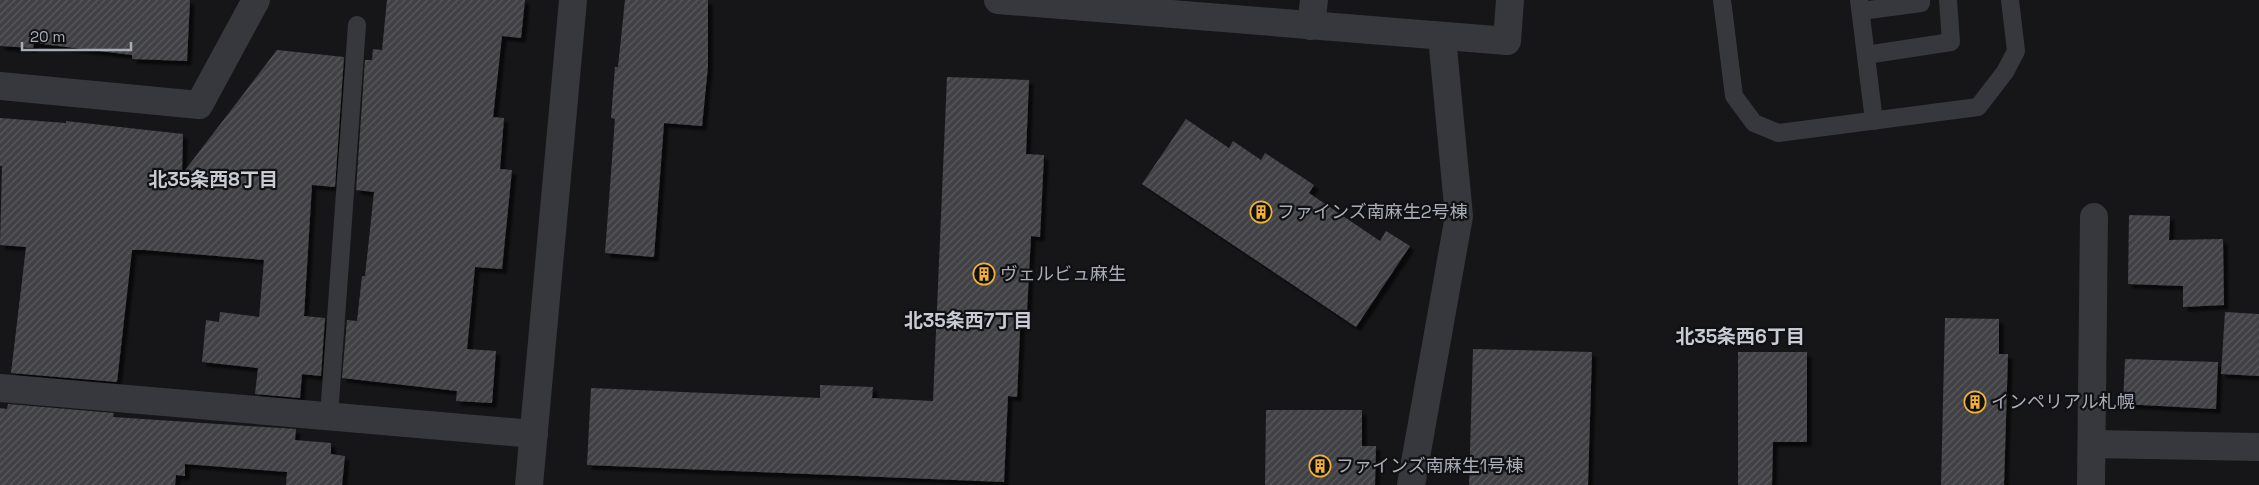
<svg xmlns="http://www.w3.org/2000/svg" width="2259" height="485" font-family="'Space Grotesk','Noto Sans JP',sans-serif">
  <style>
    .building { fill: url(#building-hatch); filter: url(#shadow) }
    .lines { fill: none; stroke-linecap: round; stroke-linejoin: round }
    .service { stroke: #37383d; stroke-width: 18 }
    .minor { stroke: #37383d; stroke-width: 28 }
    .labels { text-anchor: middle; stroke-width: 4.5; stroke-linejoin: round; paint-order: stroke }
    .poi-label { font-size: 18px; fill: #a8adb8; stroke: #111113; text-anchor: start }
    .neighbourhood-label { font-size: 19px; font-weight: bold; fill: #c9ccd4; stroke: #111113 }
  </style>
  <defs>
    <pattern id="building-hatch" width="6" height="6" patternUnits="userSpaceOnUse" patternTransform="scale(1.25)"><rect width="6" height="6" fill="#404145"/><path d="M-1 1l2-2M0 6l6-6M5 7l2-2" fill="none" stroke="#595a5e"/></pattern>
    <filter id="shadow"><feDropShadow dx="4.5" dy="4.5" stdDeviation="1" flood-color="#0009"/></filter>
  </defs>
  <rect width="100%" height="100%" fill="#161618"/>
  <!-- building -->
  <g class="building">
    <path d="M 0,0 L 190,0 L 187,61 L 132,59 L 132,55 L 34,43 L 33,48 L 0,46 Z"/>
    <path d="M 387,0 L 525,0 L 521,38 L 502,36 L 493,117 L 504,118 L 500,169 L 512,170 L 502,269 L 475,267 L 467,349 L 496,351 L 492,403 L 456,401 L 457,391 L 342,378 L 347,320 L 357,321 L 362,276 L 365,276 L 374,192 L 356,190 L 365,60 L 372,60 L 373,49 L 382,50 Z"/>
    <path d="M 625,0 L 708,0 L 708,66 L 702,126 L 664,123 L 654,257 L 605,253 L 615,119 L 611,118 L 615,67 L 618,67 Z"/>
    <path d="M 277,50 L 344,57 L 335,187 L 312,185 L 304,316 L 325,318 L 321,376 L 302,374 L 300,398 L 255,394 L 258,368 L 202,362 L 206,320 L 219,322 L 220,312 L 259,317 L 264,260 L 145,250 L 132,250 L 117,382 L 11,373 L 26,247 L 0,245 L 2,166 L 0,166 L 0,118 L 66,123 L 66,121 L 183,134 L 182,174 Z"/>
    <path d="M 947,77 L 1029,80 L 1026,154 L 1044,155 L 1040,237 L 1031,236 L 1027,311 L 1021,310 L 1017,397 L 1008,396 L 1004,482 L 587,465 L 591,388 L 820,398 L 820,385 L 873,387 L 872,398 L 933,401 Z"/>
    <path d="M 1186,119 L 1229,148 L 1233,141 L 1261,160 L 1265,153 L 1314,185 L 1309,193 L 1380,241 L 1386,231 L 1410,246 L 1356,327 L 1142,184 Z"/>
    <path d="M 2129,215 L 2170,216 L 2169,240 L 2223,239 L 2224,305 L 2183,307 L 2183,286 L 2128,284 Z"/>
    <path d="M 2225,312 L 2259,314 L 2259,376 L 2221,374 Z"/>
    <path d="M 1945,318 L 1999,319 L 1999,354 L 2008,354 L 2004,485 L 1941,485 Z"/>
    <path d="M 1473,349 L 1592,352 L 1588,485 L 1469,485 Z"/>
    <path d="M 1738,352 L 1807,352 L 1807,442 L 1773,442 L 1772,485 L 1738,485 Z"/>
    <path d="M 2125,359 L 2218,362 L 2216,409 L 2123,404 Z"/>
    <path d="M 8,404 L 114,413 L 113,417 L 296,429 L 295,440 L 331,443 L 331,454 L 345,456 L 342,485 L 286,485 L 287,472 L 185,464 L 185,476 L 176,475 L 175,485 L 0,485 L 0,408 L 7,409 Z"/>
    <path d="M 1266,410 L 1362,410 L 1362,446 L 1376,446 L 1375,485 L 1265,485 Z"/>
  </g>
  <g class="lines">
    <!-- service -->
    <g class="service">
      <path d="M 1722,0 L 1734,96 L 1754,123 L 1778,133 L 1978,107 L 2005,72 L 2016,51 L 2010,0"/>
      <path d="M 1859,0 L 1874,121"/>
      <path d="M 1861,11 L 1921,3 L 1921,0"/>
      <path d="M 1866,55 L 1951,42 L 1948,0"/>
      <path d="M 329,416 L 357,25"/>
    </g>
    <!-- minor -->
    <g class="minor">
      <path d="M 998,0 L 1507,41 L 1510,0"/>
      <path d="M 1311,26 L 1314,0"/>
      <path d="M 0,86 L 199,105 L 256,0"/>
      <path d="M 0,388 L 534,434"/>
      <path d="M 2092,444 L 2259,447"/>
      <path d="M 529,485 L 573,0"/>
      <path d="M 1411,485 L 1459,216 L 1442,37"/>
      <path d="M 2091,485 L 2094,217"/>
    </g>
  </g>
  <!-- icons -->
  <defs>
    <g id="building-ring" transform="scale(1.125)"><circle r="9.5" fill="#111113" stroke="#f2b134" stroke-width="1.5"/><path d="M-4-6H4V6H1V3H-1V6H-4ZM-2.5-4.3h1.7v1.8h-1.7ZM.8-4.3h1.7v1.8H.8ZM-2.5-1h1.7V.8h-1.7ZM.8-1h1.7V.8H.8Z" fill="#f2b134"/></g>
  </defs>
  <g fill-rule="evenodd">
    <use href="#building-ring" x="1261" y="212"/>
    <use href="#building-ring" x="984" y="274"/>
    <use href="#building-ring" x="1975" y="402"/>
    <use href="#building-ring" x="1320" y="466"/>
  </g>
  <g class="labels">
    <!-- poi labels -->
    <g class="poi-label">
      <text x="1277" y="218">ファインズ南麻生2号棟</text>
      <text x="1000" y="280">ヴェルビュ麻生</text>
      <text x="1991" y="408">インペリアル札幌</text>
      <text x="1336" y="472">ファインズ南麻生1号棟</text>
    </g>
    <!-- neighbourhood labels -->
    <g class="neighbourhood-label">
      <text x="213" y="186">北35条西8丁目</text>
      <text x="968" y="327">北35条西7丁目</text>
      <text x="1740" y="343">北35条西6丁目</text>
    </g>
  </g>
  <!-- scale -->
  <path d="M22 42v8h109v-8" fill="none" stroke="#a8adb8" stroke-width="2.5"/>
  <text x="30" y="42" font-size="15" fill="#a8adb8" stroke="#111113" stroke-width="4" paint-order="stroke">20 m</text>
</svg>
